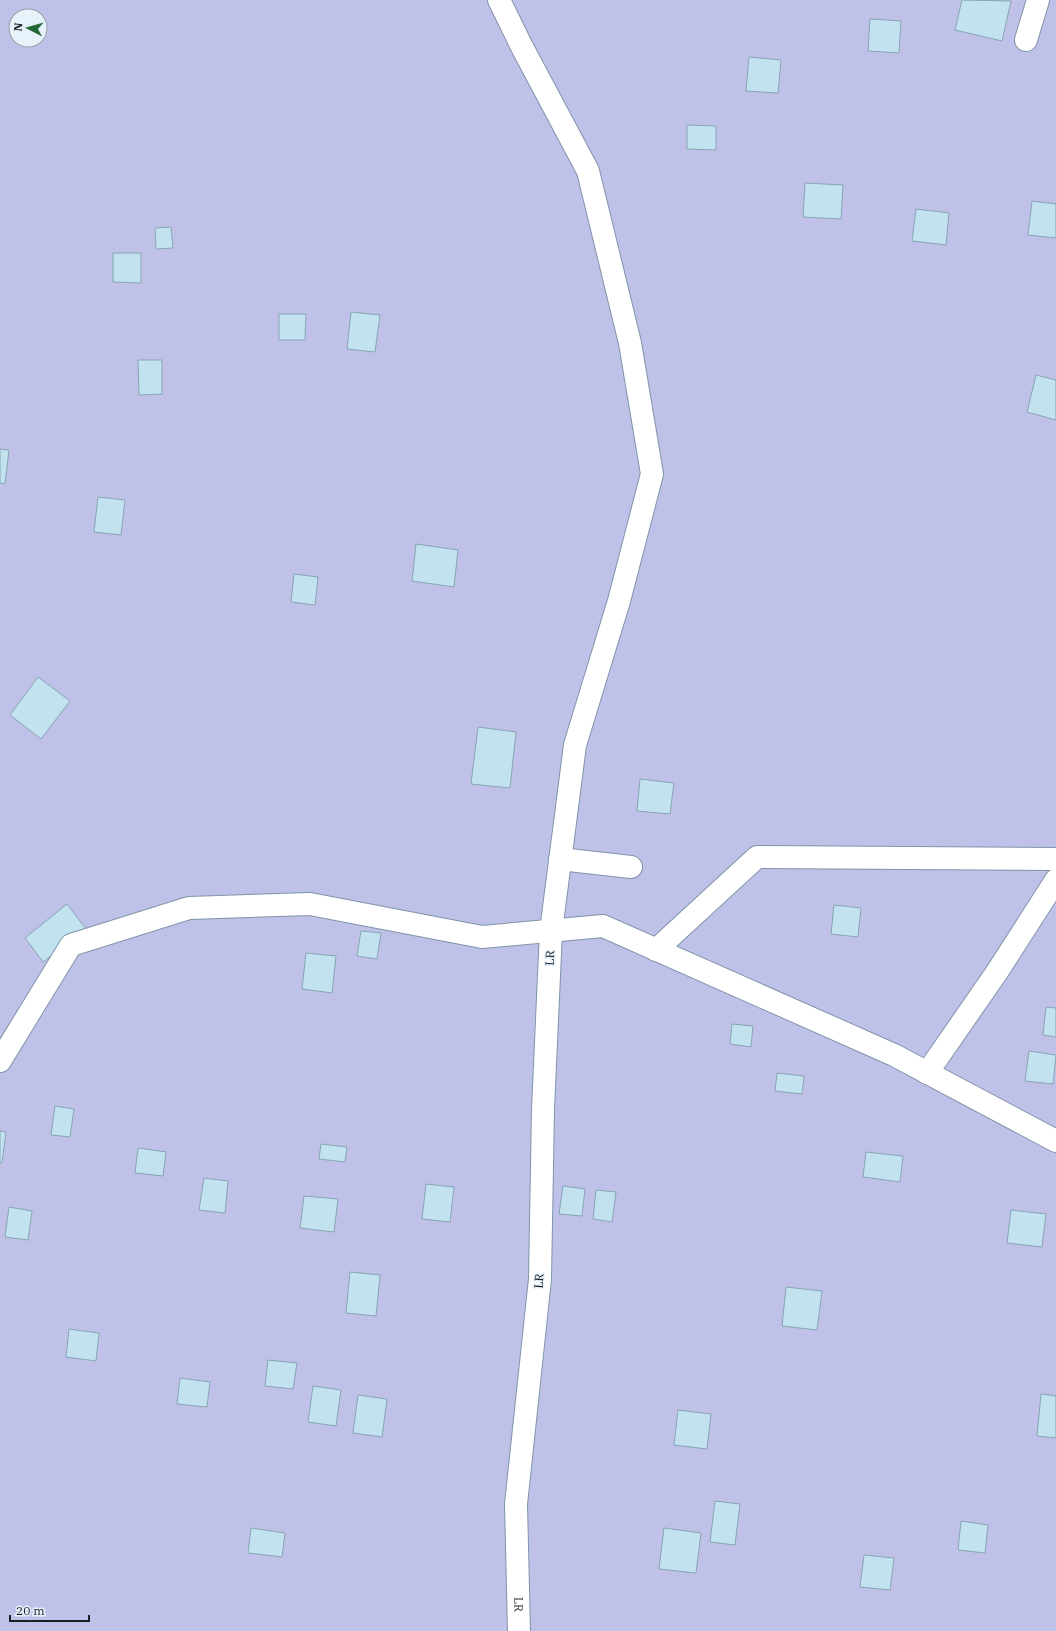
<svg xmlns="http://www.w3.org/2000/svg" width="1056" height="1631" font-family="'IBM Plex Serif',serif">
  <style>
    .green { fill: #c0c1e8; fill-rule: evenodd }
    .building { fill: #c2e2f0; stroke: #87a5b3 }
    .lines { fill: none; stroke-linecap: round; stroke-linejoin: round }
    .minor-casing { stroke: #7f95a9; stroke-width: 24 }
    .minor { stroke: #fff; stroke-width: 22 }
    .labels { text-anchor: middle; stroke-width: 3; stroke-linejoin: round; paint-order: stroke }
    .street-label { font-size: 12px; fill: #161e26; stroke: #e8f2fb }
  </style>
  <rect width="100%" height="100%" fill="#e8f2fb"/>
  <!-- green -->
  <path class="green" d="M 0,0 L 1056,0 L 1056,1631 L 0,1631 ZM 16,16 L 40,16 L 40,40 L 16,40 Z"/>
  <!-- building -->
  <g class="building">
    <path d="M 962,0 L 1011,1 L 1002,41 L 955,30 Z"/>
    <path d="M 870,19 L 901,21 L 899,53 L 868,51 Z"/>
    <path d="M 749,57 L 781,60 L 778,93 L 746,91 Z"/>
    <path d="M 687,125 L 716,126 L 716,150 L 687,149 Z"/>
    <path d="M 805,183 L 843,185 L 841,219 L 803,217 Z"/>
    <path d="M 1032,201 L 1056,204 L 1056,238 L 1028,235 Z"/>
    <path d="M 916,209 L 949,213 L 946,245 L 912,241 Z"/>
    <path d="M 171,227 L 173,248 L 156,249 L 155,228 Z"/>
    <path d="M 113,253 L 141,253 L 141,283 L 113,282 Z"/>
    <path d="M 351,312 L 380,315 L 375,352 L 347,349 Z"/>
    <path d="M 279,314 L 306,314 L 305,340 L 279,340 Z"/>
    <path d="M 138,360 L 162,360 L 162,394 L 139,395 Z"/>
    <path d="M 1036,375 L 1056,380 L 1056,420 L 1027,412 Z"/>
    <path d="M 0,449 L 9,450 L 5,484 L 0,483 Z"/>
    <path d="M 98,497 L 125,500 L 121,535 L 94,532 Z"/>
    <path d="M 416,544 L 458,550 L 454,587 L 412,581 Z"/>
    <path d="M 294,574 L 318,577 L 315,605 L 291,602 Z"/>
    <path d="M 38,677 L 70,701 L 41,739 L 10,715 Z"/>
    <path d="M 478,727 L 516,732 L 510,788 L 471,784 Z"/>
    <path d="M 640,779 L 674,783 L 670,814 L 637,811 Z"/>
    <path d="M 67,904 L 86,929 L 43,962 L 25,938 Z"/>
    <path d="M 834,905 L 861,908 L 858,937 L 831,934 Z"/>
    <path d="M 361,931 L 381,933 L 377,959 L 357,956 Z"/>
    <path d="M 306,953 L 336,956 L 332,993 L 302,989 Z"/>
    <path d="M 1046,1007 L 1056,1008 L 1056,1037 L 1043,1035 Z"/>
    <path d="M 732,1024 L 753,1026 L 751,1047 L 730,1044 Z"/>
    <path d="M 1029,1051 L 1056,1055 L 1053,1084 L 1025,1081 Z"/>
    <path d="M 777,1073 L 804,1076 L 802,1094 L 775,1091 Z"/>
    <path d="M 55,1106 L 74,1109 L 70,1137 L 51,1135 Z"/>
    <path d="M 0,1131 L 6,1132 L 2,1163 L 0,1163 Z"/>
    <path d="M 321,1144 L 347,1147 L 345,1162 L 319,1159 Z"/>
    <path d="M 138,1148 L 166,1152 L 163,1176 L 135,1173 Z"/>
    <path d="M 866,1152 L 903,1156 L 900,1182 L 863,1177 Z"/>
    <path d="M 204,1178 L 228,1181 L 225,1213 L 199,1210 Z"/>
    <path d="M 426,1184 L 454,1187 L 450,1222 L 422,1219 Z"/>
    <path d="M 563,1186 L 585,1189 L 582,1216 L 559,1214 Z"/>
    <path d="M 596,1190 L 616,1192 L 612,1222 L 593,1219 Z"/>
    <path d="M 304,1196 L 338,1199 L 334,1232 L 300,1228 Z"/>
    <path d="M 9,1207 L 32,1211 L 28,1240 L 5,1237 Z"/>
    <path d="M 1011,1210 L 1046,1214 L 1042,1247 L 1007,1243 Z"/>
    <path d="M 350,1272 L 380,1275 L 376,1316 L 346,1313 Z"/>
    <path d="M 786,1287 L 822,1291 L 817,1330 L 782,1326 Z"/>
    <path d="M 69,1329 L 99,1333 L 96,1361 L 66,1357 Z"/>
    <path d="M 268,1360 L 297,1363 L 293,1389 L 265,1386 Z"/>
    <path d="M 180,1378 L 210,1382 L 207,1407 L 177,1404 Z"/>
    <path d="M 313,1386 L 341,1390 L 336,1426 L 308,1422 Z"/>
    <path d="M 1041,1394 L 1056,1396 L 1056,1438 L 1037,1436 Z"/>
    <path d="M 358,1395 L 387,1399 L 382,1437 L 353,1433 Z"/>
    <path d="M 678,1410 L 711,1414 L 707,1449 L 674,1445 Z"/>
    <path d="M 715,1501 L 740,1504 L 735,1545 L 710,1542 Z"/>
    <path d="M 961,1521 L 988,1525 L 985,1553 L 958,1550 Z"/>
    <path d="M 251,1528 L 285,1533 L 282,1557 L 248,1553 Z"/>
    <path d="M 664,1528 L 701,1533 L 696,1573 L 659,1569 Z"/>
    <path d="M 864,1555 L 894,1558 L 890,1590 L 860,1587 Z"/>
  </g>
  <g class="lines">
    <!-- minor casing -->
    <g class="minor-casing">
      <g id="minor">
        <path id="s1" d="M 499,0 L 522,47 L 588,171 L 630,343 L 652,474 L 619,601 L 575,745 L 551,931 L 543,1109 L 540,1279 L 516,1504 L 519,1631"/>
        <path d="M 1026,40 L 1038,0"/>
        <path d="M 560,859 L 631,867"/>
        <path d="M 656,950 L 757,857 L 1056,859"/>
        <path d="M 0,1061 L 71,945 L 189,908 L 310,904 L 482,937 L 603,926 L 894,1055 L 1056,1141"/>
        <path d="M 927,1073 L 997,972 L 1056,880"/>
      </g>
    </g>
    <!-- minor -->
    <use href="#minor" class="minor"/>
  </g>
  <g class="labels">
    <!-- street labels -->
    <g class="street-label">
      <text transform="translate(550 958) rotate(-88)" y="4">LR</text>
      <text transform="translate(539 1281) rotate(-86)" y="4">LR</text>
      <text dy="4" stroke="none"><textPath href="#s1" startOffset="1647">LR</textPath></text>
    </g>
  </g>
  <!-- north arrow -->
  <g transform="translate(28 28) rotate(276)"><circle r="19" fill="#e8f2fb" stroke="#949da6"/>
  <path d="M0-3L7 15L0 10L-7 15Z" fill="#216936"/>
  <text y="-6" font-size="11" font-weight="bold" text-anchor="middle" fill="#161e26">N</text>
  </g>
  <!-- scale -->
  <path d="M10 1615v6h79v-6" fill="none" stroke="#161e26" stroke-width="2"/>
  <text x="16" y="1615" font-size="12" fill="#161e26" stroke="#e8f2fb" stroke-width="3" paint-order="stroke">20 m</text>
</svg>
